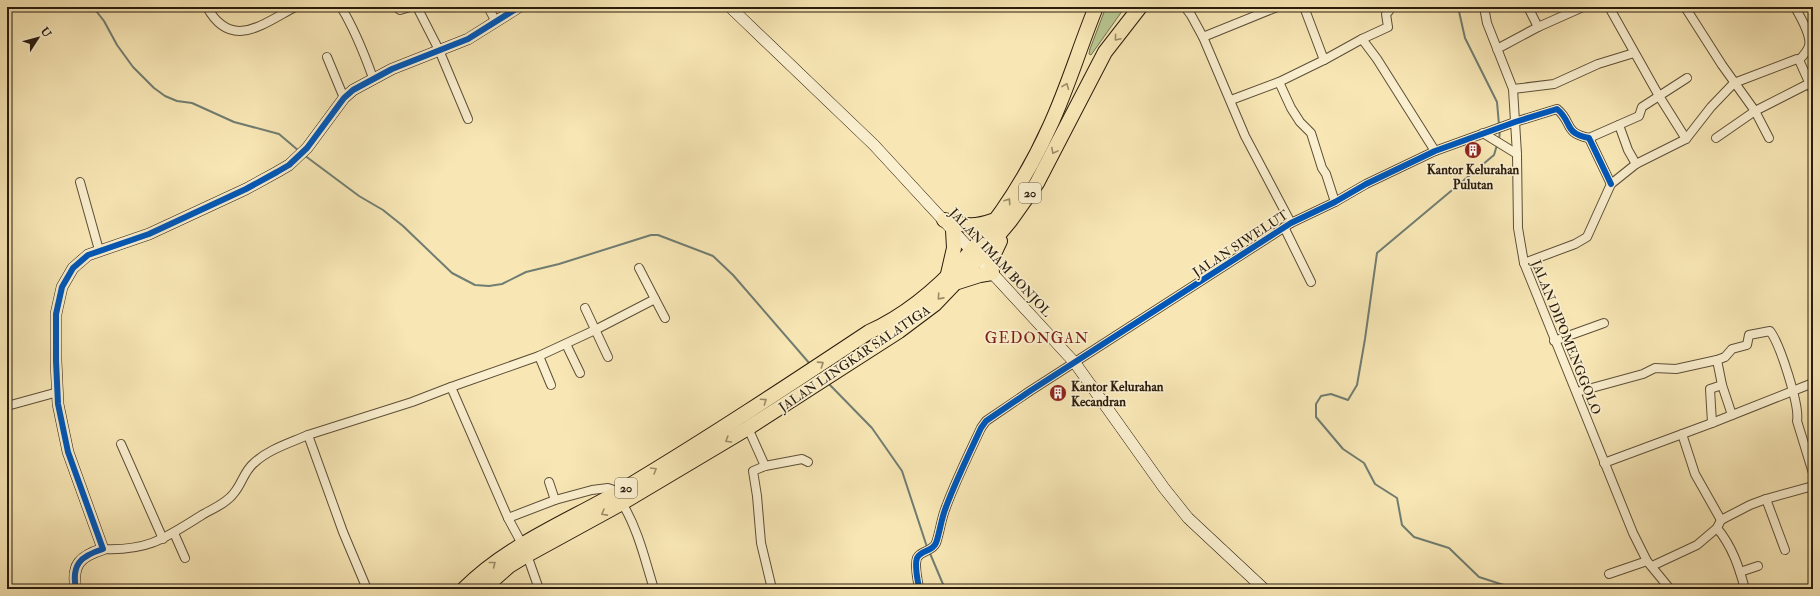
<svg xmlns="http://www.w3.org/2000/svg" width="1820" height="596" font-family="'IM FELL Double Pica',serif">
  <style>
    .green { fill: #b9c791; stroke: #71724f }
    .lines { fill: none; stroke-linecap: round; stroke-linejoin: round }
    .stream { stroke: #707d72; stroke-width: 2 }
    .street-casing { stroke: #5d4f37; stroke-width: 10 }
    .secondary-casing { stroke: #291c0d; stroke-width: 12 }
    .highway-casing { stroke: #291c0d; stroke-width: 16 }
    .street { stroke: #faefcf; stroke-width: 8 }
    .secondary { stroke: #faefcf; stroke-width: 11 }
    .highway { stroke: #f8e7b5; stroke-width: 14 }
    .cycleway-casing { stroke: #faefcf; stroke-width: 8 }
    .cycleway { stroke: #0057b8; stroke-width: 6 }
    .oneway { stroke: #9b8c69 }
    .labels { text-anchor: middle; stroke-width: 3.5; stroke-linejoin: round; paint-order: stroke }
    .shield { fill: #faefcf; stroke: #685b47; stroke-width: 1 }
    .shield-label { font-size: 12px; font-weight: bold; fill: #291c0d }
    .poi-label { font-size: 13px; font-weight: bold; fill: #291c0d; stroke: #faefcf }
    .street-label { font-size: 13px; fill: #291c0d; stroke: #faefcf }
    .quarter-label { font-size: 15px; letter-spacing: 1px; fill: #7a1f14; stroke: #faefcf }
  </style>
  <rect width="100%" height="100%" fill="#f8e7b5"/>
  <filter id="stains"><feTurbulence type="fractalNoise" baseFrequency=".005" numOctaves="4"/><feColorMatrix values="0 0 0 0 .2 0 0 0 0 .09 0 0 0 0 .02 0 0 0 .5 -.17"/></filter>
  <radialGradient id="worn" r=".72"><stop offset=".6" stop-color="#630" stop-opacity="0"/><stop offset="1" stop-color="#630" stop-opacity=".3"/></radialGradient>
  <!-- green -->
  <path class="green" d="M 1106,7 L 1125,7 L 1091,55 L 1089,54 L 1090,49 Z"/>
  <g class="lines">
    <!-- stream -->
    <g class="stream">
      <path d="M 93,7 L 104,21 L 117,45 L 133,67 L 154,88 L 165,96 L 177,101 L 192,103 L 234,122 L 279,134 L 299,151"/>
      <path d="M 1458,7 L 1465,38 L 1497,102 L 1499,125"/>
      <path d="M 1499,141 L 1500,129"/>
      <path d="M 1497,145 L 1494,155 L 1377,253 L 1365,339 L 1357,385 L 1348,400 L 1331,394 L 1321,396 L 1316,404 L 1316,417 L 1343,449 L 1364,463 L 1375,484 L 1397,498 L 1402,525 L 1414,537 L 1449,548 L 1479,577 L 1516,589"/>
      <path d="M 304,155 L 359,196 L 383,210 L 403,226 L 452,273 L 475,285 L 489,286 L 502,284 L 526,272 L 559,264 L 651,235 L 658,235 L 713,256 L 733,275 L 810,364"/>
      <path d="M 828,383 L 872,428 L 902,471 L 927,547"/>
      <path d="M 929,551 L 945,589"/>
    </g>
    <!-- street casing -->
    <g class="street-casing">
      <g id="street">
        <path d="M 207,7 C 231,51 263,24 295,7"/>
        <path d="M 341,7 C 355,30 364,53 373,78"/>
        <path d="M 396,7 L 400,10 L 410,7"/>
        <path d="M 417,7 L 439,50 L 468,119"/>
        <path d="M 488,7 L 496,22"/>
        <path d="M 1185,7 L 1191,15 L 1203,37 L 1245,136 L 1291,223"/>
        <path d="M 1304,7 L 1324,60 L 1362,39 L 1377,59 L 1435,151"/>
        <path d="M 1484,7 L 1487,23 L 1513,89 L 1517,154 L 1518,228 L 1524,263 L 1633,533 L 1647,561 L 1670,589"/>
        <path d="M 1528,7 L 1538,27"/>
        <path d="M 1609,7 L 1659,96 L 1686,139"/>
        <path d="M 1685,7 L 1722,65 L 1755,111 L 1769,138"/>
        <path d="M 1795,7 C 1800,17 1812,35 1809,46 C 1807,52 1803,56 1799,60"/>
        <path d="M 1203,37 L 1277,7"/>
        <path d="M 1362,39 L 1388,27 L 1386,14 L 1389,11"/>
        <path d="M 1497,49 L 1538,27 L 1583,7"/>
        <path d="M 327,57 L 344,98"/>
        <path d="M 1279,82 L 1291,108 L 1300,122 L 1311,133 L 1322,168 L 1326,174 L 1335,202"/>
        <path d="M 1513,89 L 1554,84 L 1598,64 L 1634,53"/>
        <path d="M 1231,100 L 1279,82 L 1324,60"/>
        <path d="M 1619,125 L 1628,150 L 1636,164"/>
        <path d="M 1483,133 L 1517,154"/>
        <path d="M 1589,138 L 1639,116 L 1642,107 L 1687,78"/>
        <path d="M 1716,138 L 1755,111 L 1810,83"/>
        <path d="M 80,182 L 99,250"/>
        <path d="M 1284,227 L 1311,282"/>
        <path d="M 1524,263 L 1575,244 L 1587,237 L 1611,184 L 1636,164 L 1686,139 L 1711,107 L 1734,83 L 1797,59 L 1799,60 L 1813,91"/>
        <path d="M 655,299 L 665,318"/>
        <path d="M 585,308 L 608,357"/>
        <path d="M 1554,341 L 1604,323"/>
        <path d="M 566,344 L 580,373"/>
        <path d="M 539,356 L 551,385"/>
        <path d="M 1717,360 L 1722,385 L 1732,415"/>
        <path d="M 451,387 L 539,356 L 595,330 L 655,299 L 639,268"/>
        <path d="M 1577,392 L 1643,374 L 1655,368 L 1676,369 L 1717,360 L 1725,357 L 1732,349 L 1747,345 L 1749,335 L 1770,331 C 1780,344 1800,406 1797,421 L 1813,473"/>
        <path d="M 7,406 L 58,392"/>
        <path d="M 1712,423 L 1710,389 L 1722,385"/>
        <path d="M 748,428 L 765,466"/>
        <path d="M 1682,434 L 1695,474 L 1721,520"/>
        <path d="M 308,435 L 412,402 L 451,387 L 508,518 L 522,544"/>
        <path d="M 121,444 L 163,539"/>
        <path d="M 1604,463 L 1712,423 L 1813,383"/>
        <path d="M 549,482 L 555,500"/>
        <path d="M 1766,499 L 1785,550"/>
        <path d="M 622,503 C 638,529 645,560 654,589"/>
        <path d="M 508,518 L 555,500 L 592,490 L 608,488 L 614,490 L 616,493"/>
        <path d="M 1717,528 C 1732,546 1739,567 1745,589"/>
        <path d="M 174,533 L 185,558"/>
        <path d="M 103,549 C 149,551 165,538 202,515 C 212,509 227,503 234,493 C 242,484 244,471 254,463 C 269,449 290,443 308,435 L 343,532 L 367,589"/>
        <path d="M 527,555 L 539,589"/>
        <path d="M 1652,566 L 1697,545 L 1717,528 L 1721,520 L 1750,505 L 1766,499 L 1813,486"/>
        <path d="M 1740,572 L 1758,566"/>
        <path d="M 1609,574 L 1647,561"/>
        <path d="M 772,589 L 761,543 L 757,496 L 753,471 L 765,466 L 802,459 L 808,462"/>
        <path d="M 919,589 C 918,580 914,566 917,558 C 921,550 932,552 936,543 C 940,532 941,519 946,507 C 956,480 969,454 981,428 L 986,421 L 1030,391 L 1291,223 L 1335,202 L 1366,184 L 1435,151 L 1515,122 L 1557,109 C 1573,122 1563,133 1589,138 L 1611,184"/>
      </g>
    </g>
    <!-- secondary casing -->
    <g class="secondary-casing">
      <g id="secondary">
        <path d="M 730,7 L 874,145 L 1075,363 L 1164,488 L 1188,518 L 1264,589"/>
        <path d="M 76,589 C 71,564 81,556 103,549 L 68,452 L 58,404 L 56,361 L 56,314 L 62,287 L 73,268 L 88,255 L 149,234 L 246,189 L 277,172 L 289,165 L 307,148 L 344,98 L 353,90 L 392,69 L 468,39 L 519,7"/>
      </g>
    </g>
    <!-- highway casing -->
    <g class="highway-casing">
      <g id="highway">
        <path d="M 944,220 C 967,226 972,228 995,220"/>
        <path d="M 948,274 L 954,248 L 953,230"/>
        <path d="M 958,282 L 980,275 L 992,273 L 991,260 L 1000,241"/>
        <path d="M 464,589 C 510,543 572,520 627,487 C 709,438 789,385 869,332 C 949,296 1015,204 1050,126 C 1068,87 1080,46 1096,7"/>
        <path d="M 483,589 L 509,566 L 527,555 L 622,503 L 748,428 L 899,331 L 935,304 L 979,258 L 1010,221 L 1037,183 L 1105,52 L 1140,7"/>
      </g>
    </g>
    <!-- street -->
    <use href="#street" class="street"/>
    <!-- secondary -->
    <use href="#secondary" class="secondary"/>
    <!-- highway -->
    <use href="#highway" class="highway"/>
    <!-- cycleway casing -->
    <g class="cycleway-casing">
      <g id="cycleway">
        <path d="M 76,589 C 71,564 81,556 103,549 L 68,452 L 58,404 L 56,361 L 56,314 L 62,287 L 73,268 L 88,255 L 149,234 L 246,189 L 277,172 L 289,165 L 307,148 L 344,98 L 353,90 L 392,69 L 468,39 L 519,7"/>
        <path d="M 919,589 C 918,580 914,566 917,558 C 921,550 932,552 936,543 C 940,532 941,519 946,507 C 956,480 969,454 981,428 L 986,421 L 1030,391 L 1291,223 L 1335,202 L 1366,184 L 1435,151 L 1515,122 L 1557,109 C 1573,122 1563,133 1589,138 L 1611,184"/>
      </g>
    </g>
    <!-- cycleway -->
    <use href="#cycleway" class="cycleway"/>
  </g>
  <!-- one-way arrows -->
  <defs><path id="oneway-chevron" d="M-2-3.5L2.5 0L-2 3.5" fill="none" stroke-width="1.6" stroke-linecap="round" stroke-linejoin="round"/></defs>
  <g class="oneway">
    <use href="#oneway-chevron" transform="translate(1117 38) rotate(130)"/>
    <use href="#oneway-chevron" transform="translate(1066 86) rotate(-68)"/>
    <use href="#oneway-chevron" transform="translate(1054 151) rotate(118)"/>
    <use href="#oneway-chevron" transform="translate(1008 201) rotate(-56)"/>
    <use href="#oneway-chevron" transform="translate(940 297) rotate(132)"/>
    <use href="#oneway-chevron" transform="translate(821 364) rotate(-33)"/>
    <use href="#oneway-chevron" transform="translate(764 401) rotate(-34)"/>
    <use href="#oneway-chevron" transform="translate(728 440) rotate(149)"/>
    <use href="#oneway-chevron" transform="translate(654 470) rotate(-31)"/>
    <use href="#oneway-chevron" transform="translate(604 513) rotate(151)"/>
    <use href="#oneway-chevron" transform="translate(493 564) rotate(-38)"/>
  </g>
  <!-- icons -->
  <defs>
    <g id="building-disc" transform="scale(0.9)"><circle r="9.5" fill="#8f2418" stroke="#faefcf"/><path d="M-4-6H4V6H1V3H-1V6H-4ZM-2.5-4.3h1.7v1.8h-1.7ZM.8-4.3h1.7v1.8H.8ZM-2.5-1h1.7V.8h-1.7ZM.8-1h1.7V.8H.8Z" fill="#fff"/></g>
  </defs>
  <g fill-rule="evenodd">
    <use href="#building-disc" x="1473" y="150"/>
    <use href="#building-disc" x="1058" y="393"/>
  </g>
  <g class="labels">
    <!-- shield labels -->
    <g class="shield">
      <rect x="1019" y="183" width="22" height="20" rx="3"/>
      <rect x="615" y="478" width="22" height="20" rx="3"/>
    </g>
    <g class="shield-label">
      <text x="1030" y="197">20</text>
      <text x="626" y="492">20</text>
    </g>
    <!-- poi labels -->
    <g class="poi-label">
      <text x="1473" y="174">Kantor Kelurahan<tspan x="1473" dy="15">Pulutan</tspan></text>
      <text x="1071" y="391" text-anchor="start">Kantor Kelurahan<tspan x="1071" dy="15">Kecandran</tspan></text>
    </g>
    <!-- street labels -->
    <g class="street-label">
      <text transform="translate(1240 243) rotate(-33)" y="5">JALAN SIWELUT</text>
      <text transform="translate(1001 262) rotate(47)" y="5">JALAN IMAM BONJOL</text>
      <text transform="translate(1567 337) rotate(68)" y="5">JALAN DIPOMENGGOLO</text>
      <text transform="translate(854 358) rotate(-34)" y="5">JALAN LINGKAR SALATIGA</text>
    </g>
    <!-- quarter labels -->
    <g class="quarter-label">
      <text x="1037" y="343">GEDONGAN</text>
    </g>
  </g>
  <!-- margin -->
  <rect width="1820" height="596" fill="none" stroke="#f8e7b5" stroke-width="24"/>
  <rect x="8" y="8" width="1804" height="580" fill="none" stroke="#291c0d" stroke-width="2"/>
  <rect x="12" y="12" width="1796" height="572" fill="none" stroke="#291c0d"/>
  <!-- north arrow -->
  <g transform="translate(38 38) rotate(54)" stroke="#faefcf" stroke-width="3" paint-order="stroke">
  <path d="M0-3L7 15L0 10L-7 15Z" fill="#291c0d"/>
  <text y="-6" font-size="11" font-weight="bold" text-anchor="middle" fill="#291c0d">U</text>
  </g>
  <rect width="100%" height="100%" filter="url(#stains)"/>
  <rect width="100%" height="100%" fill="url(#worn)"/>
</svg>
